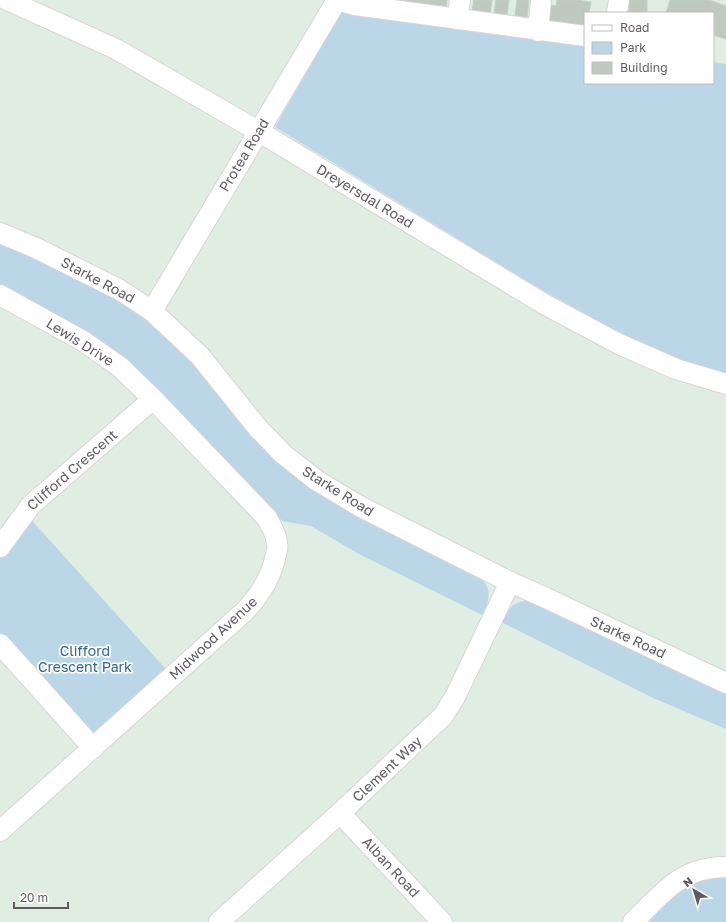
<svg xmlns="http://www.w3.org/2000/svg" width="726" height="922" font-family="'Golos Text',sans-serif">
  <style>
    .green { fill: #bbd6e6 }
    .building { fill: #bfc9bf; stroke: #bed1bf }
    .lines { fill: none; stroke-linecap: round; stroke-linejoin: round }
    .minor-casing { stroke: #dbd3da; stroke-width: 22 }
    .minor { stroke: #fff; stroke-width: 20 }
    .labels { text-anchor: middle; stroke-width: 3.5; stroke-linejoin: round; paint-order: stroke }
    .street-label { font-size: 14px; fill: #615962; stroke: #fff }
    .park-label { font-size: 14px; fill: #326588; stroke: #fff }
  </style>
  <rect width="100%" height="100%" fill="#e0ede2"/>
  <!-- green -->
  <g class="green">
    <path d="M 341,12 L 585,45 L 585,83 L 713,83 L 713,62 L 726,64 L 726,377 L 682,362 L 625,336 L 530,283 L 275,127 Z"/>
    <path d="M 0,243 L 74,276 L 111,296 L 145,320 L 182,351 L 200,371 L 245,428 L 478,574 C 492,589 491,598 482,615 L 357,553 L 311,526 L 282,521 L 196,429 L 123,357 L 0,284 Z"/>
    <path d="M 26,514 L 172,676 L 93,748 L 0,643 L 0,550 Z"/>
    <path d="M 527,600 L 726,692 L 726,729 L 653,698 L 501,622 C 508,609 512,603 527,600 Z"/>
    <path d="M 726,868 L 726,922 L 636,922 L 681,880 Z"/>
  </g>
  <!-- building -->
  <g class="building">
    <path d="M 396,0 L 447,0 L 446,9 L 395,2 Z"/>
    <path d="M 474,0 L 492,0 L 490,14 L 472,11 Z"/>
    <path d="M 496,0 L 509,0 L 507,15 L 494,14 Z"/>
    <path d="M 517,0 L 529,0 L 527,18 L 515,17 Z"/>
    <path d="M 557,0 L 575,0 L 591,2 L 589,13 L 585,13 L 585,27 L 546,22 L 549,5 L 556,6 Z"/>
    <path d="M 628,0 L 647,0 L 647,13 L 627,13 Z"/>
    <path d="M 670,0 L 709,0 L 726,6 L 726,39 L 713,35 L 713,13 L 666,13 Z"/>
  </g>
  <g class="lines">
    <!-- minor casing -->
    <g class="minor-casing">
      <g id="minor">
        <path d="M 7,0 L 116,49 L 258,131 L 544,304 L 619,344 L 676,369 L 726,384"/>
        <path d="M 337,0 L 355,5 L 585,36"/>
        <path d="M 617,13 L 619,0"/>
        <path d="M 457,19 L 460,0"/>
        <path d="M 538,31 L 541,0"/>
        <path d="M 0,233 L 36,248 L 120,290 L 152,311 L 200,356 L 257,427 L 283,454 L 316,480 L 361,507 L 510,582 L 546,598 L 726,683"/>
        <path d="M 0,295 L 83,341 L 120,367 L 153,399 L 267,518 C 271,526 277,535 277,544 C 278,547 277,551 276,554 C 272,576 261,594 245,611 L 0,831"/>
        <path d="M 152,311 L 337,0"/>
        <path d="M 0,547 L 31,505 L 153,399"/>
        <path d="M 0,644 L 93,748"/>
        <path d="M 340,813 L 442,922"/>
        <path d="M 219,922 L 340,813 L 443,716 L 455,697 L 510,582"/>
        <path d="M 633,922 C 663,893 680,867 726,867"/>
      </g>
    </g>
    <!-- minor -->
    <use href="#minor" class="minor"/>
  </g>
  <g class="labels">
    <!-- street labels -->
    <g class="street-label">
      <text transform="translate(244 155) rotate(-59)" y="5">Protea Road</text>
      <text transform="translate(365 196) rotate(31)" y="5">Dreyersdal Road</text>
      <text transform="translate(98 280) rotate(28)" y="5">Starke Road</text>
      <text transform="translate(80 342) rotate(32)" y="5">Lewis Drive</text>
      <text transform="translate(72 470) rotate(-41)" y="5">Clifford Crescent</text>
      <text transform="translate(338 491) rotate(32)" y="5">Starke Road</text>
      <text transform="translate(628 637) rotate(25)" y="5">Starke Road</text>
      <text transform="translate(213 638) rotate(-43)" y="5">Midwood Avenue</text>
      <text transform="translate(387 769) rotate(-43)" y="5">Clement Way</text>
      <text transform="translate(391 867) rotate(47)" y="5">Alban Road</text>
    </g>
    <!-- park labels -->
    <g class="park-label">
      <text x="85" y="656">Clifford<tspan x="85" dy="16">Crescent Park</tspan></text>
    </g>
  </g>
  <!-- legend -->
  <rect x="584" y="12" width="130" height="72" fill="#ffffff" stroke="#c0bdc0"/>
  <rect x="592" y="25" width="20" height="6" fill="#ffffff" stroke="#c0bdc0"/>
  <text x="620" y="32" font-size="12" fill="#615962">Road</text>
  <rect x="592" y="42" width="20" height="12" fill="#bbd6e6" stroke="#c0bdc0"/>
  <text x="620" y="52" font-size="12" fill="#615962">Park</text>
  <rect x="592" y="62" width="20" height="12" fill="#bfc9bf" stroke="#c0bdc0"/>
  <text x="620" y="72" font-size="12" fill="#615962">Building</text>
  <!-- north arrow -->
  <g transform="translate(694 890) rotate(322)" stroke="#ffffff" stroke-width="3" paint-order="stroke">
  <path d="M0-3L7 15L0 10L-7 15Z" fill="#615962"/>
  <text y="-6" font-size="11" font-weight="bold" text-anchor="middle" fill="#615962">N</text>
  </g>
  <!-- scale -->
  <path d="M14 902v6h54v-6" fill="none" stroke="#615962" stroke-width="2"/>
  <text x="20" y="902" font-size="12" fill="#615962" stroke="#ffffff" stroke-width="3" paint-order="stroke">20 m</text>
</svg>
